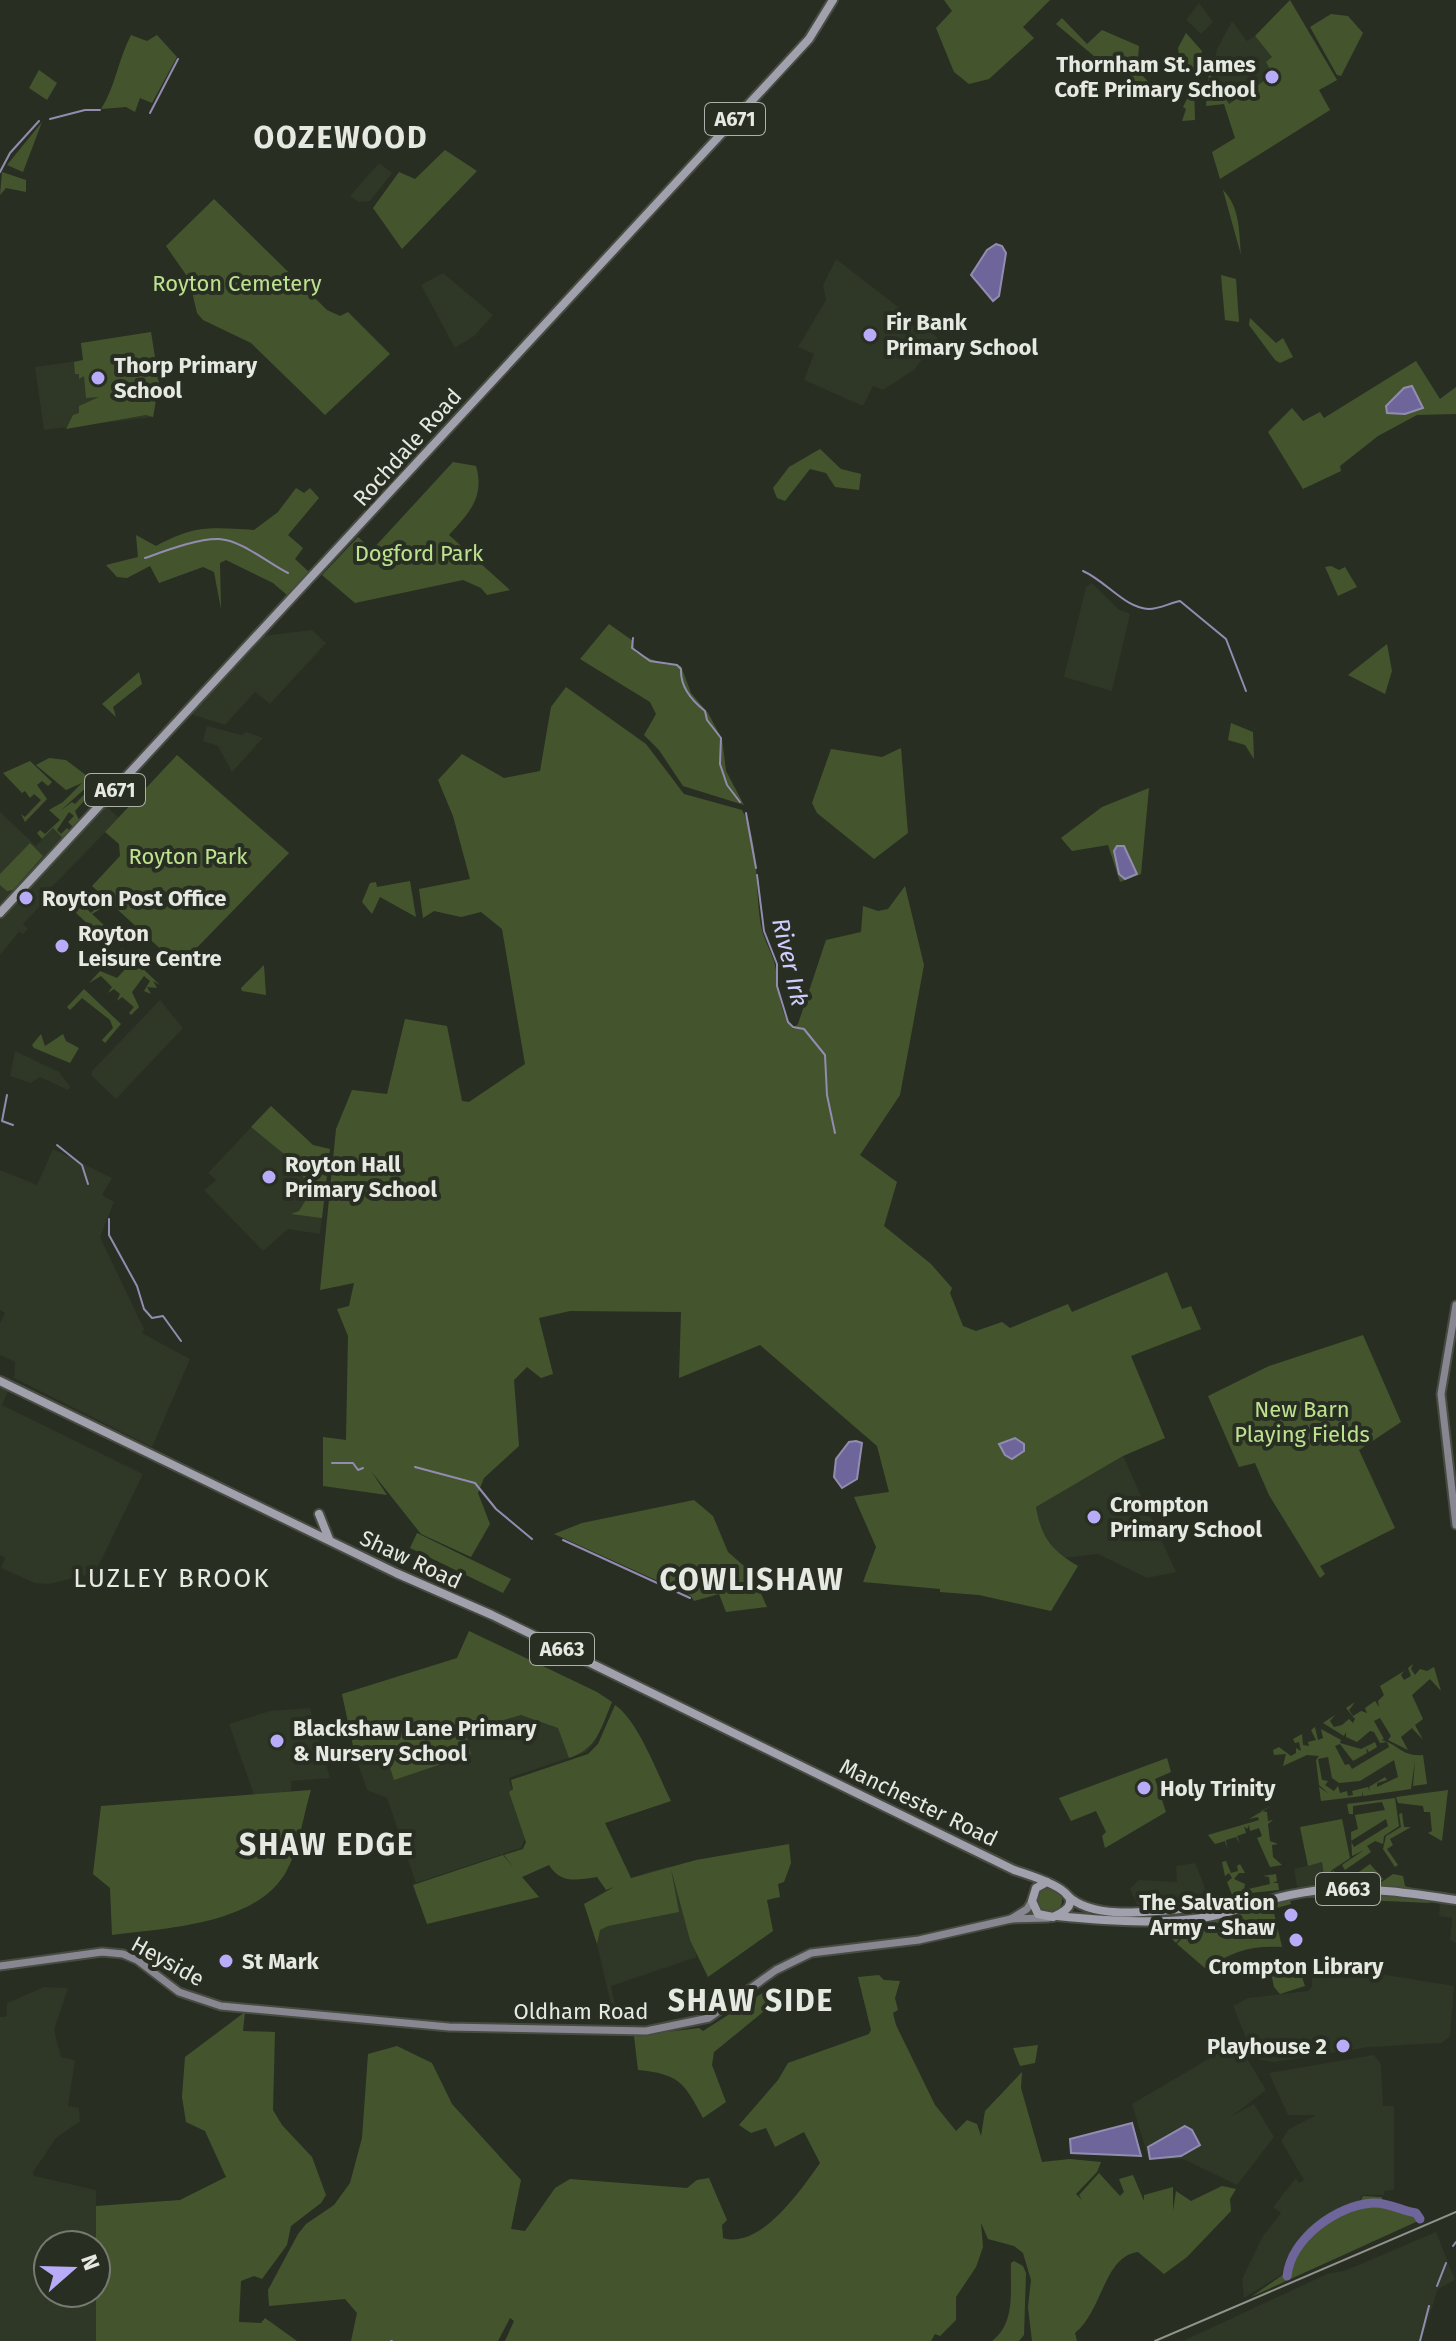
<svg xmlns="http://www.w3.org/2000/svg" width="1456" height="2341" font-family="'Fira Sans',sans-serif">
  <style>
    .built { fill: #2f3726 }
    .green { fill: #44552e; fill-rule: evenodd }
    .water { fill: #6e659b; stroke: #928db0; stroke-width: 2 }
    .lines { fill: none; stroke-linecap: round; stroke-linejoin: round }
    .stream { stroke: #928db0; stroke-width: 2 }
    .river { stroke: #6e659b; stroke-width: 9 }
    .secondary-casing { stroke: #474c42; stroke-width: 11 }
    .primary-casing { stroke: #474c42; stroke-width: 12 }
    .secondary { stroke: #888791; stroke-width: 7 }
    .primary { stroke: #a1a0ad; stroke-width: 8 }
    .tram { stroke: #90948b; stroke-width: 2 }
    .poi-dot { fill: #b8abf7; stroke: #292e23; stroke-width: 3 }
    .labels { text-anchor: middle; stroke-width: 8; stroke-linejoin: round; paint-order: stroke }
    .shield { fill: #292e23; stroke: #adb1a9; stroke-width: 2 }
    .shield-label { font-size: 20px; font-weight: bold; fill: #e6e9e2 }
    .poi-label { font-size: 22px; font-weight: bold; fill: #e6e9e2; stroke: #292e23; text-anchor: start }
    .park-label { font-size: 22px; fill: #bde28f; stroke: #292e23 }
    .street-label { font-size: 22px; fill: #e6e9e2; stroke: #292e23 }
    .water-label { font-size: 24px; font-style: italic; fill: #d2cbfd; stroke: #292e23 }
    .quarter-label { font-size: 26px; letter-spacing: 2px; fill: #e6e9e2; stroke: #292e23 }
    .district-label { font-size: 30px; font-weight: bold; letter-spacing: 2px; fill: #e6e9e2; stroke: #292e23 }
  </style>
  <rect width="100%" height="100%" fill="#292e23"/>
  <!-- built -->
  <g class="built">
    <path d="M 1199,3 L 1213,22 L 1201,34 L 1186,20 Z"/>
    <path d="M 1232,21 L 1247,41 L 1255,36 L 1272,57 L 1312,36 L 1337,80 L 1235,138 L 1224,104 L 1206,106 L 1206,94 L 1217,49 Z"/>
    <path d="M 379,163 L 392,173 L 370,201 L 359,202 L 350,196 Z"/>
    <path d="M 836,259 L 938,338 L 914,370 L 883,390 L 873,386 L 863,406 L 804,380 L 814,354 L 798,347 L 826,300 L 823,285 Z"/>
    <path d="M 443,273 L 493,315 L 474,336 L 455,348 L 421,285 Z"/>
    <path d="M 151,332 L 159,383 L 153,417 L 44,430 L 35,367 L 83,360 L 81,343 Z"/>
    <path d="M 1092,583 L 1118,609 L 1130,614 L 1112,691 L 1064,677 L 1086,587 Z"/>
    <path d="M 312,630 L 326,643 L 270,704 L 255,692 L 225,725 L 190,714 L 262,636 Z"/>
    <path d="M 207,726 L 242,735 L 246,732 L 263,738 L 232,772 L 218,746 L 203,741 Z"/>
    <path d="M 106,806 L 119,818 L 42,897 L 45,901 L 23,924 L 28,929 L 23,934 L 19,932 L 0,955 L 0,812 L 36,846 L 53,828 L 69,843 Z"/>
    <path d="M 160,1000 L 183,1028 L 116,1099 L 91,1075 L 92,1071 Z"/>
    <path d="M 15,1051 L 59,1072 L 70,1086 L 68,1090 L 40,1077 L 31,1083 L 10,1076 Z"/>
    <path d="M 271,1106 L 313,1145 L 330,1149 L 320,1234 L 288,1229 L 263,1251 L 204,1190 L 216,1180 L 208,1173 Z"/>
    <path d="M 53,1149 L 112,1178 L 102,1195 L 114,1202 L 100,1237 L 144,1329 L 142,1333 L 190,1359 L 152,1447 L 14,1378 L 15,1362 L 0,1355 L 0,1323 L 5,1313 L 0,1310 L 0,1170 L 37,1185 Z"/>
    <path d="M 0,1385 L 9,1389 L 2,1405 L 143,1474 L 95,1573 L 49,1584 L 35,1583 L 1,1568 L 5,1558 L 0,1555 Z"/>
    <path d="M 1123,1456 L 1137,1487 L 1176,1572 L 1147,1578 L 1098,1554 L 1064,1558 L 1055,1551 L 1039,1528 L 1036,1507 Z"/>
    <path d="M 469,1631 L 597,1692 L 612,1702 L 595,1742 L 586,1752 L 509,1778 L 525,1839 L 521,1848 L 416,1883 L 387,1798 L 367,1790 L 355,1755 L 342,1694 L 457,1658 Z"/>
    <path d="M 310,1708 L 330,1778 L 291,1781 L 291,1791 L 254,1795 L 229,1724 L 270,1711 Z"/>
    <path d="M 1322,1862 L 1325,1883 L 1297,1887 L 1294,1869 Z"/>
    <path d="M 1195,1863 L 1204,1885 L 1206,1901 L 1181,1905 L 1137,1905 L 1130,1889 L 1139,1880 L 1177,1882 L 1176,1866 Z"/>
    <path d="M 670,1866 L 697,1957 L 611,1986 L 615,2004 L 611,2005 L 597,1944 L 584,1904 L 646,1873 Z"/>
    <path d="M 1440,1903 L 1456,1907 L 1456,1943 L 1450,1940 L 1452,1918 L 1439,1916 Z"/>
    <path d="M 1312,1963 L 1454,1986 L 1450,2036 L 1442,2043 L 1369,2047 L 1274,2062 L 1261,2060 L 1251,2050 L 1233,2006 L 1248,1998 L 1308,1991 L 1312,1986 Z"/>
    <path d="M 44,1987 L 68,1988 L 54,2030 L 61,2057 L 75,2060 L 68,2106 L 79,2108 L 80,2121 L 56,2138 L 33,2172 L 34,2176 L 96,2190 L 96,2245 L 48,2245 L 48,2293 L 96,2293 L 96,2341 L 0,2341 L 0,2017 L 6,2017 L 7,2003 Z"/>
    <path d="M 1237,2042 L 1266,2090 L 1232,2116 L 1254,2104 L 1274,2137 L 1237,2185 L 1183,2159 L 1149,2160 L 1132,2104 Z"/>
    <path d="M 1374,2055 L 1381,2064 L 1383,2106 L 1394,2106 L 1394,2190 L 1384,2191 L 1384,2195 L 1362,2195 L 1358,2203 L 1325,2218 L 1286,2259 L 1282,2274 L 1244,2298 L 1242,2279 L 1263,2236 L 1281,2213 L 1273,2207 L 1296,2178 L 1299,2183 L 1304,2180 L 1281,2141 L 1289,2129 L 1316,2115 L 1288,2115 L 1269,2073 Z"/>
    <path d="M 1436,2232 L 1455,2280 L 1438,2289 L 1421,2341 L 1183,2341 L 1327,2274 L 1344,2271 Z"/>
  </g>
  <!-- green -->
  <g class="green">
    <path d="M 944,0 L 1050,0 L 1023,27 L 1034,38 L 989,79 L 969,84 L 954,72 L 936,28 L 952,11 Z"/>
    <path d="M 1290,0 L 1337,80 L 1319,90 L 1330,110 L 1220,179 L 1212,152 L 1235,138 L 1224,104 L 1206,106 L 1209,73 L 1229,104 L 1273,75 L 1266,62 L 1272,57 L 1255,36 Z"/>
    <path d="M 1331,14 L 1348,16 L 1363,33 L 1341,76 L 1337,75 L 1310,27 Z"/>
    <path d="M 1062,18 L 1087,44 L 1102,30 L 1139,46 L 1137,70 L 1166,100 L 1101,62 L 1056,24 Z"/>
    <path d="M 1186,33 L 1202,51 L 1194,85 L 1195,120 L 1182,121 L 1186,109 L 1183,107 L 1194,85 L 1193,74 L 1181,68 L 1178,48 Z"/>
    <path d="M 131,35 L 147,41 L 157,35 L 177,57 L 152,103 L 140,98 L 135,112 L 126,107 L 101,109 C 115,88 118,60 131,35 Z"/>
    <path d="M 39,70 L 57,83 L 47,100 L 29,88 Z"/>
    <path d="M 42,122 L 23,172 L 7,165 Z"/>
    <path d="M 445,150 L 477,171 L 402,249 L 373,208 L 399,172 L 415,179 Z"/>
    <path d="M 2,172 L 26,180 L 26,192 L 6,188 L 0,195 Z"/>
    <path d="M 1223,190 C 1240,207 1239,231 1241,255 Z"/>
    <path d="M 214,199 L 327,310 L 340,316 L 348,312 L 390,354 L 325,415 L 251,343 L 203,320 L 197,313 L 189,279 L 166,246 Z"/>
    <path d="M 1221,275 L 1236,279 L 1239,322 L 1225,320 Z"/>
    <path d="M 1250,318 L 1276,343 L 1283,338 L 1293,357 L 1280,363 L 1275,360 L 1249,325 Z"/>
    <path d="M 151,332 L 159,383 L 153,417 L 146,415 L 66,429 L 73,415 L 79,413 L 79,406 L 99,397 L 86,398 L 84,376 L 79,379 L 79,374 L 75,374 L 74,362 L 83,360 L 81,343 Z"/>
    <path d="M 1416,361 L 1440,399 L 1456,387 L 1456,414 L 1417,415 L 1378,436 L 1340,466 L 1341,471 L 1303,489 L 1268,432 L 1292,408 L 1303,421 L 1320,412 L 1324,418 Z"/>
    <path d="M 820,449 L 841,469 L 861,474 L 859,490 L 835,487 L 826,473 L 810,469 L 785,501 L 777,498 L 773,488 L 789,467 Z"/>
    <path d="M 453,462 L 476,466 C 485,497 469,513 449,535 L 510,590 L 487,595 L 481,588 L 463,580 L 355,603 L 322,575 L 358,537 L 372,550 Z"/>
    <path d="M 296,488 L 304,493 L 310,488 L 319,498 L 288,535 L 303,548 L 295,559 L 309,572 L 287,595 L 273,583 L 226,560 L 220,563 L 221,609 L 214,572 L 203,567 L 159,583 L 150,566 L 127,578 L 117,577 L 106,565 L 138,557 L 136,535 L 156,546 C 198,524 209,528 254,530 L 278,512 Z"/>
    <path d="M 1331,566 L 1339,570 L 1345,567 L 1357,587 L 1338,596 L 1325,567 Z"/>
    <path d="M 609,624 L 633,641 L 635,652 L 663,664 L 681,666 L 691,693 L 708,713 L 722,739 L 726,771 L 744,805 L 683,786 L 659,750 L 644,735 L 656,714 L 650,702 L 580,659 Z"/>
    <path d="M 1387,644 L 1392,671 L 1385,694 L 1348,675 Z"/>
    <path d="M 139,672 L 142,684 L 113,707 L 116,717 L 102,704 Z"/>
    <path d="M 566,687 L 646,744 L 684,794 L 742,810 C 761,843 754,895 762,930 C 765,942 772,953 775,965 C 779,985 778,1013 793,1029 L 798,1024 L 826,940 L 861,932 L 863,906 L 878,911 L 888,909 L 905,886 L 924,965 L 900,1095 L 860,1155 L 897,1182 L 884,1226 L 931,1264 L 952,1288 L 950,1293 L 963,1326 L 976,1331 L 1002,1322 L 1010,1328 L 1068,1304 L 1072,1312 L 1167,1272 L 1182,1309 L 1191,1306 L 1201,1329 L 1131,1356 L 1165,1438 L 1123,1456 L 1036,1507 C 1041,1537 1052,1551 1078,1566 L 1051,1611 L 979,1595 L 940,1592 L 940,1589 L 863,1582 L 876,1547 L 854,1497 L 889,1492 L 877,1446 L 760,1345 L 679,1378 L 681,1312 L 570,1311 L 539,1318 L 553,1374 L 541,1378 L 527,1367 L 514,1380 L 519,1446 L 484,1478 L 478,1493 L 490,1524 L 471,1557 L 421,1534 L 371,1471 L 387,1495 L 323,1486 L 323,1437 L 346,1440 L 348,1336 L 337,1309 L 349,1306 L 354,1283 L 320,1290 L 336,1129 L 352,1090 L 387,1094 L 405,1019 L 447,1026 L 462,1101 L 469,1102 L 525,1064 L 502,929 L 481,912 L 461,917 L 434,911 L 423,918 L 419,889 L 470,879 L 453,816 L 438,780 L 462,754 L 504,778 L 540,771 L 551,707 Z"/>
    <path d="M 1231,723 L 1253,732 L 1254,759 L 1245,745 L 1228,740 Z"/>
    <path d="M 901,748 L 908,833 L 874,859 L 817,813 L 812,803 L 831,749 L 882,757 Z"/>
    <path d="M 177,755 L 289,853 L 179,966 L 92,886 L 120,856 L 119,844 L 105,832 Z"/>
    <path d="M 49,758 L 66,760 L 91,779 L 66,790 L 36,765 Z"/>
    <path d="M 30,761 L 52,782 L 48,786 L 42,781 L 37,785 L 47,799 L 25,822 L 21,814 L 25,817 L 41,800 L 34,794 L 30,798 L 25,791 L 22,793 L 3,773 Z"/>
    <path d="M 99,776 L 60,811 L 72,802 L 75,804 L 101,777 L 108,784 L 101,782 L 75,811 L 79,820 L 73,827 L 68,822 L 74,816 L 69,812 L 57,830 L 61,834 L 67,828 L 70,831 L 63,838 L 53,828 L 42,839 L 37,833 L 40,830 L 45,834 L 60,820 L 49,810 L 63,802 L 83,782 Z"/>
    <path d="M 1149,788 L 1141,874 L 1120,882 L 1108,845 L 1072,851 L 1061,838 L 1102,807 Z"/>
    <path d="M 30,843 L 43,856 L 13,890 L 7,891 L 0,885 L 0,874 Z"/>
    <path d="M 410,881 L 416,917 L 380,897 L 372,914 L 362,902 L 370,883 L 376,882 L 377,887 Z"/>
    <path d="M 87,894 L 90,897 L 78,903 L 84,909 L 89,903 L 86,908 L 91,913 L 99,905 L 102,908 L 92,914 L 107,928 L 112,925 L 107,931 L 113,937 L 119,932 L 108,943 L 74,911 L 77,907 L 75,905 Z"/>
    <path d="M 121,948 L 160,985 L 153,981 L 157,988 L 147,987 L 151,994 L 144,991 L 150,981 L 144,976 L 132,992 L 139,1007 L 131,1015 L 129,1013 L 134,1007 L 122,997 L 117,1001 L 120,994 L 114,989 L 108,993 L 112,987 L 101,976 L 89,983 L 100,971 L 117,978 L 131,963 Z"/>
    <path d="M 264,965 L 266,995 L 242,991 L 241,988 Z"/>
    <path d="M 84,989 L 121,1024 L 105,1043 L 102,1040 L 113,1028 L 110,1020 L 82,998 L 70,1010 L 67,1007 Z"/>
    <path d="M 41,1034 L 45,1046 L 63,1034 L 66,1041 L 79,1048 L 70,1063 L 34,1048 L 32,1045 Z"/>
    <path d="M 271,1106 L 313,1145 L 330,1149 L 322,1218 L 291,1214 L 299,1211 L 309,1195 L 300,1167 L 251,1127 Z"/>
    <path d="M 1363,1335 L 1401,1422 L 1359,1450 L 1395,1528 L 1320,1566 L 1325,1574 L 1320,1578 L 1269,1495 L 1255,1463 L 1239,1467 L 1208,1396 L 1269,1366 Z"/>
    <path d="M 694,1500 L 713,1516 L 728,1552 L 752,1573 L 767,1607 L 726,1612 L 719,1594 L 694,1601 L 691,1596 L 554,1534 L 582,1523 Z"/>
    <path d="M 417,1533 L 511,1579 L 503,1593 L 410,1548 Z"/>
    <path d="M 469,1631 L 597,1692 L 612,1702 C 601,1728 597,1749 569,1758 L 558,1728 L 521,1715 L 465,1731 L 471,1754 L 394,1780 L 383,1746 L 355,1755 L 342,1694 L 457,1658 Z"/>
    <path d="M 1413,1664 L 1411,1669 L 1415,1675 L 1420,1669 L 1427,1671 L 1434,1667 L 1441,1691 L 1430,1679 L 1412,1695 L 1423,1719 L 1415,1725 L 1423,1740 L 1412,1728 L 1401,1737 L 1408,1750 L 1388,1740 L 1391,1736 L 1380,1718 L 1374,1721 L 1384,1739 L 1381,1740 C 1399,1744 1401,1757 1423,1755 L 1427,1784 L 1413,1786 L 1415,1760 L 1411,1789 L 1363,1796 L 1362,1791 L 1362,1796 L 1321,1801 L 1319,1787 L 1329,1794 L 1319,1785 L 1316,1760 L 1319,1756 L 1307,1755 L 1283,1766 L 1286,1754 L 1274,1755 L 1273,1750 L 1279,1747 L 1291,1756 L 1296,1753 L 1296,1748 L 1301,1751 L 1299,1742 L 1295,1743 L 1293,1739 L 1302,1734 L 1303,1745 L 1309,1746 L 1308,1742 L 1316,1740 L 1311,1730 L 1315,1727 L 1318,1740 L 1323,1738 L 1321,1729 L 1341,1740 L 1340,1743 L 1361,1749 L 1375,1742 L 1377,1747 L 1369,1752 L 1366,1748 L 1367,1753 L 1353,1761 L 1340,1744 L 1335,1746 L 1345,1765 L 1349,1764 L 1352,1769 L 1389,1747 L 1387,1742 L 1380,1743 L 1374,1732 L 1370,1731 L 1357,1742 L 1346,1737 L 1346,1732 L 1344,1736 L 1323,1723 L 1335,1715 L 1330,1721 L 1334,1727 L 1342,1725 L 1349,1719 L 1353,1723 L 1355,1719 L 1346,1708 L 1355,1702 L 1349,1710 L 1353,1716 L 1361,1711 L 1367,1713 L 1365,1708 L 1375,1701 L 1379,1707 L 1378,1701 L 1384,1695 L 1380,1686 L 1404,1671 L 1401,1675 L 1404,1680 L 1411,1676 L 1408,1668 ZM 1328,1757 L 1332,1778 L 1339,1783 L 1360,1781 L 1394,1760 L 1398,1777 L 1377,1787 L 1377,1783 L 1387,1780 L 1385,1777 L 1369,1787 L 1370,1792 L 1368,1787 L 1352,1791 L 1353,1795 L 1348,1796 L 1347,1791 L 1340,1793 L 1338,1786 L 1334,1791 L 1325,1785 L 1328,1781 L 1322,1780 L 1318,1759 Z"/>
    <path d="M 615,1705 C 638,1720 658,1775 671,1801 L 605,1823 L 631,1878 L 696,1860 L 789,1844 L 791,1863 L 784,1882 L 778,1884 L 780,1897 L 767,1900 L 773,1931 L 708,1977 L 690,1940 L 671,1869 L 679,1912 L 608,1926 L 600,1930 L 597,1944 L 584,1904 L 614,1887 L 606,1890 L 597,1877 C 576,1880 561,1884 549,1865 L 522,1877 L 539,1897 L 427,1924 L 413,1885 L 503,1855 L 514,1868 L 504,1855 L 523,1849 L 526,1842 L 509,1792 L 513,1789 L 511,1780 L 588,1754 L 598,1744 Z"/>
    <path d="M 1167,1758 L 1171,1772 L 1155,1779 L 1166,1812 L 1105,1848 L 1102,1836 L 1106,1832 L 1096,1811 L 1071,1821 L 1059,1798 Z"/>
    <path d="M 311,1790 C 303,1816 299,1849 286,1872 C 256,1925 165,1928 112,1935 L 110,1888 L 93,1874 L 101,1806 Z"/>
    <path d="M 1448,1790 L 1442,1841 L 1428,1833 L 1432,1831 L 1430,1812 L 1424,1812 L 1423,1806 L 1398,1803 L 1396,1797 Z"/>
    <path d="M 1395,1798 L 1399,1826 L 1384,1836 L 1383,1844 L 1375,1841 L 1367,1846 L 1371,1852 L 1345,1870 L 1342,1865 L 1364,1850 L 1352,1856 L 1351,1832 L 1358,1829 L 1355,1815 L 1385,1810 L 1382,1802 L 1353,1806 L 1353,1814 L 1349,1814 L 1347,1804 ZM 1386,1819 L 1388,1826 L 1354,1847 L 1351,1841 Z"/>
    <path d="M 1273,1805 L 1261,1811 L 1267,1812 L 1268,1821 L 1273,1820 L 1268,1824 L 1270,1841 L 1278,1844 L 1272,1845 L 1273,1857 L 1282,1865 L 1270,1867 L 1257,1838 L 1262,1836 L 1259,1828 L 1250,1831 L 1249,1825 L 1247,1829 L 1244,1826 L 1246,1833 L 1237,1836 L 1240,1844 L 1236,1837 L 1226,1840 L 1227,1848 L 1225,1841 L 1215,1844 L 1208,1835 L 1259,1820 L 1258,1817 L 1249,1819 Z"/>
    <path d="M 1402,1813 L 1404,1827 L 1411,1827 L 1390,1839 L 1393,1845 L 1387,1849 L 1398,1865 L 1395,1867 L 1383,1849 L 1386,1836 L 1401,1827 L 1399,1814 Z"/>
    <path d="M 1342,1819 L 1350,1858 L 1332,1870 L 1325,1883 L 1322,1862 L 1308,1866 L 1300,1827 Z"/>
    <path d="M 1226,1861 L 1231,1873 L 1238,1871 L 1237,1866 L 1240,1864 L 1245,1873 L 1239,1873 L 1234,1879 L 1245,1884 L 1244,1890 L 1270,1884 L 1269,1877 L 1263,1876 L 1276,1874 L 1277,1881 L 1273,1883 L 1278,1883 L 1279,1890 L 1232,1895 L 1227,1882 L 1232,1878 L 1229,1873 L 1225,1876 L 1222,1862 Z"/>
    <path d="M 1370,1864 L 1383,1879 L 1380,1882 L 1331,1882 L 1333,1870 L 1339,1880 L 1352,1877 Z"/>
    <path d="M 1393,1874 L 1403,1876 L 1405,1886 L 1418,1890 L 1319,1885 L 1380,1883 Z"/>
    <circle cx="1049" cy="1900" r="13"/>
    <path d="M 1365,1892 L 1418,1897 L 1431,1903 L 1294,1897 Z"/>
    <path d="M 1290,1900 L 1291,1904 L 1273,1909 L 1282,1947 C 1251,1945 1230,1952 1206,1969 L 1177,1944 L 1195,1923 Z"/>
    <path d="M 1193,1923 L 1176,1943 L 1165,1931 L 1169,1926 Z"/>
    <path d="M 1288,1966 L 1298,1966 L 1305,1986 L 1280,1994 L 1274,1987 L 1271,1973 L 1289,1970 Z"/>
    <path d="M 879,1975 L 884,1980 L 900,1981 L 895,1998 L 898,2010 L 893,2013 L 896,2025 L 935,2105 L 956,2131 L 967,2120 L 977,2124 L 981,2136 L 985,2111 L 1022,2072 L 1021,2088 L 1042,2162 L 1070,2159 L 1101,2162 L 1097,2172 L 1076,2194 L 1082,2200 L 1079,2195 L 1099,2173 L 1120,2196 L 1124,2192 L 1119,2179 L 1133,2175 L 1144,2201 L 1144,2195 L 1173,2187 L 1173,2211 L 1176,2191 L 1191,2201 L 1222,2186 L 1236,2189 L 1230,2199 L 1231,2211 L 1187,2257 L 1164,2274 L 1138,2252 C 1104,2256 1103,2310 1075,2333 L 1077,2341 L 1032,2341 L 1028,2307 L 1031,2280 L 1023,2253 L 1014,2246 L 988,2239 L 981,2223 L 983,2247 L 976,2267 L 956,2297 L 956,2320 L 940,2336 L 935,2334 L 931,2341 L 505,2341 L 514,2321 L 510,2318 L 498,2341 L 351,2341 L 357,2313 L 345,2299 L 269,2306 L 268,2290 L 298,2234 L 306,2224 L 334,2205 L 350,2183 L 362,2138 L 368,2054 L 397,2046 L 432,2063 L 452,2104 L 521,2180 L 511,2229 L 525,2231 L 555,2188 L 570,2179 L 687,2188 L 697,2180 L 709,2178 L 727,2220 L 722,2225 L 723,2238 C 760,2250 801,2190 820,2163 L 804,2132 L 775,2147 L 766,2128 L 751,2133 L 739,2125 L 778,2080 L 788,2063 L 869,2034 L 871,2030 L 858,1977 Z"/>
    <path d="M 764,1992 L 773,2004 L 714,2052 L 712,2065 L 726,2102 L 703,2118 C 684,2082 679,2074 638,2070 L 634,2036 L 699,2028 L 703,2031 Z"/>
    <path d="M 245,2012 L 243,2031 L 275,2032 L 273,2110 L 282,2125 L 312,2157 L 326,2195 L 321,2203 L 291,2226 L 287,2245 L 262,2279 L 254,2276 L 241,2281 L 239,2322 L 261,2323 L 265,2318 L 297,2341 L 96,2341 L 96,2206 L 180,2200 L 226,2177 L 205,2131 L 186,2122 L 182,2097 L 185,2057 Z"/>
    <path d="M 1038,2045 L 1035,2063 L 1020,2066 L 1013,2048 Z"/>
    <path d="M 1363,2196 L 1382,2197 L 1383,2205 L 1413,2213 L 1418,2221 L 1251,2297 L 1284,2274 C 1288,2255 1310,2231 1327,2220 C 1339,2212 1357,2210 1363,2196 Z"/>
    <path d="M 1014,2261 L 1023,2266 L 1026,2273 L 1024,2335 L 1019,2341 L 992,2341 C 1016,2323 1010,2291 1011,2263 Z"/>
  </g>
  <!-- water -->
  <g class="water">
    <path d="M 996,244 L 1002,246 L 1006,253 L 999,296 L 993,301 L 971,275 L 987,250 Z"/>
    <path d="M 1412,386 L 1423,408 L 1405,414 L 1387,413 L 1386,406 L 1404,388 Z"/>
    <path d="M 1117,846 L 1124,846 L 1137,874 L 1125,879 L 1119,874 L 1114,851 Z"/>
    <path d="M 1015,1438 L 1024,1444 L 1024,1451 L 1012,1459 L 1005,1455 L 999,1444 Z"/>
    <path d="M 856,1441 L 862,1443 L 857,1479 L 842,1488 L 834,1477 L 836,1459 L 849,1442 Z"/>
    <path d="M 1132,2123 L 1141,2156 L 1071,2153 L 1070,2139 Z"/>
    <path d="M 1185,2126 L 1192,2130 L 1200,2145 L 1181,2156 L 1150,2159 L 1148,2147 Z"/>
  </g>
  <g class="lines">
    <!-- stream -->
    <g class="stream">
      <path d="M 150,113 L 178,59"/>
      <path d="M 50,119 L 85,110 L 100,110"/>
      <path d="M 0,172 L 10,153 L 39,121"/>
      <path d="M 145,558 C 165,551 199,538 219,539 C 241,540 268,563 288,573"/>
      <path d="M 1083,571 C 1106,581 1126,609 1149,609 C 1159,609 1170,603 1180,601 L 1226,639 L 1246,691"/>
      <path d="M 633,638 L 632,648 L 650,661 L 677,665 L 681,669 C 680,687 691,700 705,711 L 707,720 L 721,738 L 720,764 L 727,785 L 740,802"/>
      <path d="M 746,813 L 756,868"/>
      <path d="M 757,875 L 764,931 L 777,964 L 777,986 L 788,1022 L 793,1027 L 804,1029 L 825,1055 L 827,1095 L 835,1133"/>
      <path d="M 7,1095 L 2,1121 L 13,1125"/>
      <path d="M 57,1145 L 82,1165 L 88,1184"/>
      <path d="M 109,1219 L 109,1235 L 137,1286 L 144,1309 L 152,1318 L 163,1316 L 181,1341"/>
      <path d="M 332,1463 L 353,1463 L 358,1470 L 363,1468"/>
      <path d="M 415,1467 L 475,1483 L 496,1509 L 532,1539"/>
      <path d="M 563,1540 L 690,1598"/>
      <path d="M 1453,2246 L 1456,2242"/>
      <path d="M 1437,2286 L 1446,2263"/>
      <path d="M 391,2341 L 392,2341"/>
      <path d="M 1420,2341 L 1429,2306"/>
    </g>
    <!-- river -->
    <path class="river" d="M 1287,2276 C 1291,2239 1336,2205 1373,2203 C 1387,2202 1403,2211 1416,2213 L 1420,2219"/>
    <!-- secondary casing -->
    <g class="secondary-casing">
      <g id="secondary">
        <path d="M 1456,1305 L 1441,1394 L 1456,1525"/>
        <path d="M 1011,1919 L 1027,1909 L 1032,1901"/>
        <path d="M 0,1966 L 102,1952 L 123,1954 L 137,1960 L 179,1992 L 221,2006 L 449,2027 L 646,2031 L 709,2018 L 776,1970 L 811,1953 L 919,1940 L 1011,1919 L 1048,1918"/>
      </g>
    </g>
    <!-- primary casing -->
    <g class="primary-casing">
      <g id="primary">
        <path d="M 0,913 L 809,39 L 833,0"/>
        <path d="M 0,1381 L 396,1573 L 492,1615 L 1014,1870 C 1029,1875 1103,1896 1053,1917 L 1038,1914 L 1032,1901 L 1036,1888 L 1047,1882"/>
        <path d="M 319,1514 L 329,1539"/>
        <path d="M 1067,1895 C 1102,1930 1194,1901 1240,1906"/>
        <path d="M 1057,1916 C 1106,1921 1182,1927 1228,1912 C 1259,1903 1289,1893 1323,1890 C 1368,1887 1411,1893 1456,1900"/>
      </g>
    </g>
    <!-- secondary -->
    <use href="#secondary" class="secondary"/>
    <!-- primary -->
    <use href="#primary" class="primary"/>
    <!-- tram -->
    <path class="tram" d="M 1155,2341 L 1456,2212"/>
  </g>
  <!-- markers -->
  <g class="poi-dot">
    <circle cx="1272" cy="77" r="8"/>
    <circle cx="870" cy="335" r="8"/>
    <circle cx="98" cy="378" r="8"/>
    <circle cx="26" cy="898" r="8"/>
    <circle cx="62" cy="946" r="8"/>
    <circle cx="269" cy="1177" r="8"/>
    <circle cx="1094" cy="1517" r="8"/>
    <circle cx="277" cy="1741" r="8"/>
    <circle cx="1144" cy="1788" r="8"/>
    <circle cx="1291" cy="1915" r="8"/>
    <circle cx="1296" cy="1940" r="8"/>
    <circle cx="226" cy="1961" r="8"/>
    <circle cx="1343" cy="2046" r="8"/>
  </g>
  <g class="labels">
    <!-- shield labels -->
    <g class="shield">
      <rect x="705" y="103" width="60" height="32" rx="6"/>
      <rect x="85" y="774" width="60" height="32" rx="6"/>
      <rect x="530" y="1633" width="64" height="32" rx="6"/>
      <rect x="1316" y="1873" width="64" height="32" rx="6"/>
    </g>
    <g class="shield-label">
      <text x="735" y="126">A671</text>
      <text x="115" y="797">A671</text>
      <text x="562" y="1656">A663</text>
      <text x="1348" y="1896">A663</text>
    </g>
    <!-- poi labels -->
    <g class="poi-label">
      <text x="1256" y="72" text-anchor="end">Thornham St. James<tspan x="1256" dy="25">CofE Primary School</tspan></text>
      <text x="886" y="330">Fir Bank<tspan x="886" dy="25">Primary School</tspan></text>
      <text x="114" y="373">Thorp Primary<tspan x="114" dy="25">School</tspan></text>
      <text x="42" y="906">Royton Post Office</text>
      <text x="78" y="941">Royton<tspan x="78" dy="25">Leisure Centre</tspan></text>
      <text x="285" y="1172">Royton Hall<tspan x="285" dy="25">Primary School</tspan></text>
      <text x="1110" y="1512">Crompton<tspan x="1110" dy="25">Primary School</tspan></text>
      <text x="293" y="1736">Blackshaw Lane Primary<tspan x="293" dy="25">&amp; Nursery School</tspan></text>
      <text x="1160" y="1796">Holy Trinity</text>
      <text x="1275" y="1910" text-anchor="end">The Salvation<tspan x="1275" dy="25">Army - Shaw</tspan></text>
      <text x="242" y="1969">St Mark</text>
      <text x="1296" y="1974" text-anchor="middle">Crompton Library</text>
      <text x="1327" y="2054" text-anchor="end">Playhouse 2</text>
    </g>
    <!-- park labels -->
    <g class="park-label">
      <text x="237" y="291">Royton Cemetery</text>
      <text x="419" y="561">Dogford Park</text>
      <text x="188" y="864">Royton Park</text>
      <text x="1302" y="1417">New Barn<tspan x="1302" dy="25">Playing Fields</tspan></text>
    </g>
    <!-- street labels -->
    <g class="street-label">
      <text transform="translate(407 447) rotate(-48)" y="8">Rochdale Road</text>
      <text transform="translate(411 1559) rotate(25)" y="8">Shaw Road</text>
      <text transform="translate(919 1802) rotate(26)" y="8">Manchester Road</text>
      <text transform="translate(168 1961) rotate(29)" y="8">Heyside</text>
      <text x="581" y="2019">Oldham Road</text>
    </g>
    <!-- water labels -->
    <g class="water-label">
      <text transform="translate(790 962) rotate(77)" y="8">River Irk</text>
    </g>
    <!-- quarter labels -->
    <g class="quarter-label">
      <text x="172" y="1587">LUZLEY BROOK</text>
    </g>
    <!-- district labels -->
    <g class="district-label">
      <text x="341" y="148">OOZEWOOD</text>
      <text x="752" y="1590">COWLISHAW</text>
      <text x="327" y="1855">SHAW EDGE</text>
      <text x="751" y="2011">SHAW SIDE</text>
    </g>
  </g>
  <!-- north arrow -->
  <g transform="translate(72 2269) rotate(70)"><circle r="38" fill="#292e23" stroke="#75796f" stroke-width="2"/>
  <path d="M0-6L14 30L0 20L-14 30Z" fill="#b8abf7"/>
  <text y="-12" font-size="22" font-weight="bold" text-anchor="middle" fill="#e6e9e2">N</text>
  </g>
</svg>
